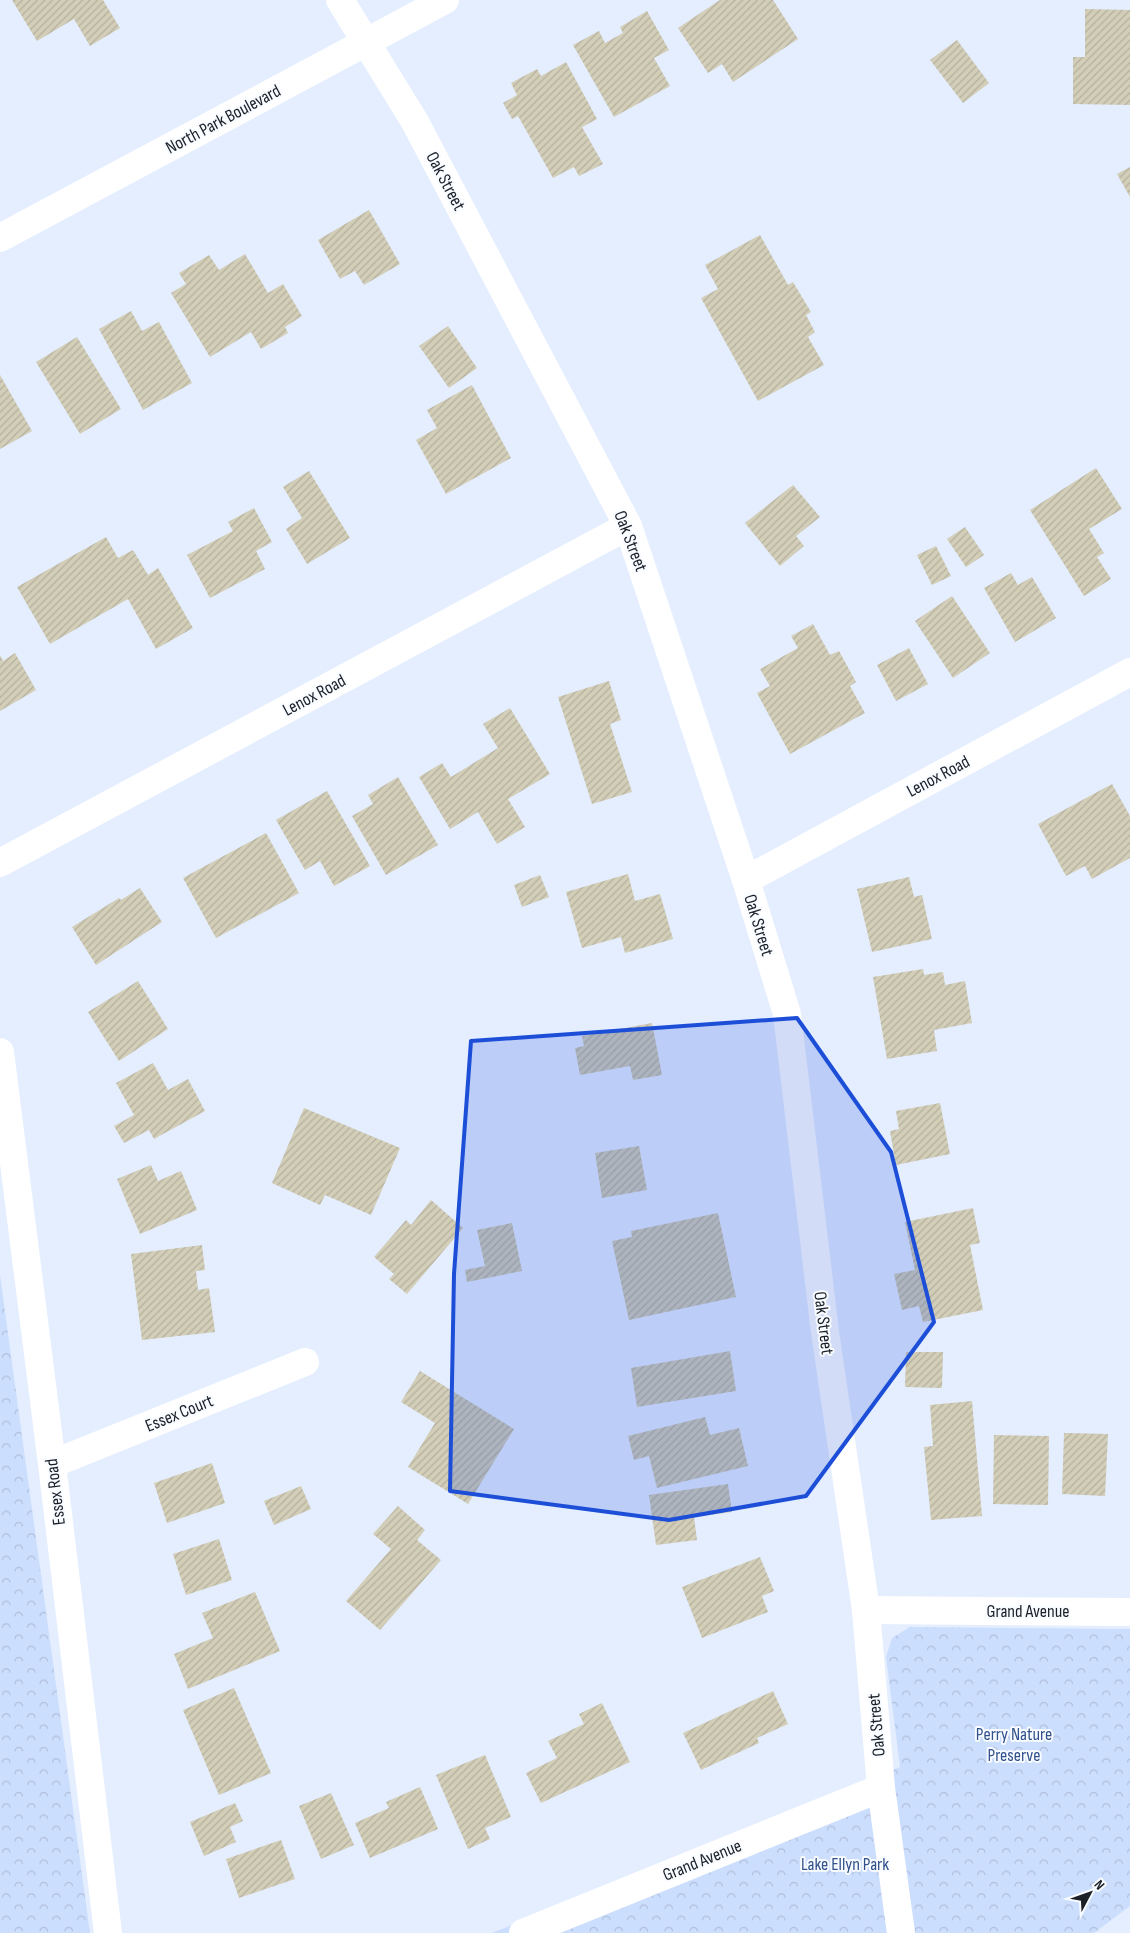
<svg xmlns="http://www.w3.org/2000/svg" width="1130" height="1933" font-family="'Sofia Sans Condensed',sans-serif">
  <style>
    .forest { fill: url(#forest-crowns) }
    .building { fill: url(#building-hatch) }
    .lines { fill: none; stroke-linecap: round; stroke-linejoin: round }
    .minor { stroke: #fff; stroke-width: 28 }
    .marked { fill: #1d4ed8; fill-opacity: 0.2; stroke: #1d4ed8; stroke-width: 4; stroke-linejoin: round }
    .labels { text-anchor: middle; stroke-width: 4; stroke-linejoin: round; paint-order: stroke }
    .street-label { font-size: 18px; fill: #1b1f27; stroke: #f8fbff }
    .park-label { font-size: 18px; fill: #31518a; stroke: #f8fbff }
  </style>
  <defs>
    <pattern id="forest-crowns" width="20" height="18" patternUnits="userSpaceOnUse" patternTransform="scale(1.25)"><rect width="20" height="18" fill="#ccdefe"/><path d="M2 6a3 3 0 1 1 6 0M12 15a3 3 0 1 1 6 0" fill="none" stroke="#afbeda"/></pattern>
    <pattern id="building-hatch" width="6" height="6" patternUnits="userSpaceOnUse" patternTransform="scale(1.25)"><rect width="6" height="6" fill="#d3ceb8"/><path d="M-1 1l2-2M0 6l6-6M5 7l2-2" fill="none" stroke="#b5b09e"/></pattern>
  </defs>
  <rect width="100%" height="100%" fill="#e4eeff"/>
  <!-- forest -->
  <g class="forest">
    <path d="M 0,1275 L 90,1933 L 0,1933 Z"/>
    <path d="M 910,1627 L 1130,1629 L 1130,1906 L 1094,1933 L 492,1933 L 900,1767 L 886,1657 L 892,1638 Z"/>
  </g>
  <!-- building -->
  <g class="building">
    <path d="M 12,0 L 103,0 L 120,28 L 90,46 L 74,19 L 37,41 Z"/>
    <path d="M 720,0 L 773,0 L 798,39 L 733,82 L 722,64 L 708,73 L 678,28 Z"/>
    <path d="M 1085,9 L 1130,10 L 1130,105 L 1073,104 L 1073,57 L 1085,57 Z"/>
    <path d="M 647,11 L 669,50 L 654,58 L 670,86 L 614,117 L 573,45 L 599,31 L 605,43 L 623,33 L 620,27 Z"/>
    <path d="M 957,40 L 989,83 L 963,103 L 930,60 Z"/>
    <path d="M 566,62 L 597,119 L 582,127 L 603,164 L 579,176 L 574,167 L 553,178 L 518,116 L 512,119 L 503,103 L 517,95 L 511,83 L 537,69 L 541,76 Z"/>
    <path d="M 1130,167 L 1130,197 L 1117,174 Z"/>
    <path d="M 369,210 L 400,264 L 364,285 L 355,271 L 340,279 L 318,240 Z"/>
    <path d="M 760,235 L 788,285 L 793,282 L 811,312 L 806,315 L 815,332 L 808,337 L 824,365 L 758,401 L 701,298 L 718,289 L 705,265 Z"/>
    <path d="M 245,254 L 268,293 L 283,284 L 302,316 L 285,327 L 288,333 L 261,349 L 251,332 L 210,357 L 171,293 L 186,284 L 179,273 L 209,255 L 219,270 Z"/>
    <path d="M 131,311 L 142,331 L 159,322 L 192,383 L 143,410 L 99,329 Z"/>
    <path d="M 448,326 L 477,368 L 449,388 L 419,346 Z"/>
    <path d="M 77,337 L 121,409 L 80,434 L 36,362 Z"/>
    <path d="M 0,375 L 32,431 L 0,449 Z"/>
    <path d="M 472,385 L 511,458 L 446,494 L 416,440 L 437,428 L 427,410 Z"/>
    <path d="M 1096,468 L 1122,509 L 1089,529 L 1104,553 L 1097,557 L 1111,579 L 1084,596 L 1030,510 Z"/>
    <path d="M 309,471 L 350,538 L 307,564 L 286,529 L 302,518 L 283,487 Z"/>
    <path d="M 793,485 L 820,517 L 796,536 L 804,546 L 780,566 L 745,523 Z"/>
    <path d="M 254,508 L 272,542 L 256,551 L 265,569 L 210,598 L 187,555 L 233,531 L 228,522 Z"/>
    <path d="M 965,527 L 984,555 L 966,567 L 947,539 Z"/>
    <path d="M 106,537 L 118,558 L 133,550 L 148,575 L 158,568 L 193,628 L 156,649 L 128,599 L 50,644 L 17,587 Z"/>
    <path d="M 936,546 L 951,576 L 932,585 L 917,555 Z"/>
    <path d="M 1011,573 L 1018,585 L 1032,577 L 1056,618 L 1015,642 L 984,588 Z"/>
    <path d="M 952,596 L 990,653 L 953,678 L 915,621 Z"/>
    <path d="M 813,624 L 830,655 L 839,651 L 856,682 L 850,686 L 865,713 L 790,754 L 757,693 L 770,686 L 760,669 L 798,648 L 791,636 Z"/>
    <path d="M 909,648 L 928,684 L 896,701 L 877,665 Z"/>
    <path d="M 15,653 L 36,690 L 0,711 L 0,655 L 3,661 Z"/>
    <path d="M 609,681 L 621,720 L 610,724 L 632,792 L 592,804 L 558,697 Z"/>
    <path d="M 510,708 L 550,774 L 508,799 L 525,827 L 497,844 L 478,812 L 450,829 L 419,777 L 442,763 L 451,777 L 498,748 L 483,724 Z"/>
    <path d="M 398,777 L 438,845 L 386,875 L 352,816 L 373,804 L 368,795 Z"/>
    <path d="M 1112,784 L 1130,816 L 1130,858 L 1092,879 L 1085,866 L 1066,876 L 1038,824 Z"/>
    <path d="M 327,791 L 370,866 L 334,886 L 320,861 L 305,870 L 276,820 Z"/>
    <path d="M 266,833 L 299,893 L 216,938 L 183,878 Z"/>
    <path d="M 628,874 L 635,901 L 660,894 L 673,939 L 625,953 L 621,937 L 582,948 L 566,892 Z"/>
    <path d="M 540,875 L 549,897 L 522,907 L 514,885 Z"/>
    <path d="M 909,877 L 914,897 L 922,895 L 932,939 L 872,952 L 857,889 Z"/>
    <path d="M 140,888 L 162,922 L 96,965 L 72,927 L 119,898 L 121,900 Z"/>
    <path d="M 923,969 L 924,975 L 943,972 L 945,985 L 965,981 L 972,1023 L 934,1030 L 937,1051 L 887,1059 L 873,977 Z"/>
    <path d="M 138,981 L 168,1029 L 119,1061 L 88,1012 Z"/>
    <path d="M 652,1023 L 662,1075 L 633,1080 L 630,1066 L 580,1075 L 575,1048 L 584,1046 L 582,1036 Z"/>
    <path d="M 153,1063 L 168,1090 L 188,1079 L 205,1111 L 154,1139 L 149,1130 L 124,1143 L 114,1126 L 134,1115 L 116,1083 Z"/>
    <path d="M 940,1103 L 950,1154 L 896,1165 L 890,1131 L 899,1129 L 896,1111 Z"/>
    <path d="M 304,1108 L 400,1148 L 371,1215 L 325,1195 L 320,1205 L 272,1183 Z"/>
    <path d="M 639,1146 L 647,1190 L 602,1198 L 595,1153 Z"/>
    <path d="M 151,1165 L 158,1181 L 181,1171 L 197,1210 L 140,1234 L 117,1179 Z"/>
    <path d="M 431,1200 L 463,1228 L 407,1294 L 389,1279 L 394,1274 L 374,1257 L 406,1220 L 411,1225 Z"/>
    <path d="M 973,1208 L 980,1243 L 970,1245 L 983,1310 L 923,1322 L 919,1306 L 902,1310 L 894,1274 L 915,1270 L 905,1222 Z"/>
    <path d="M 718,1213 L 736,1297 L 629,1320 L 612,1241 L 632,1237 L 631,1231 Z"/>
    <path d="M 512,1223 L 522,1271 L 467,1282 L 465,1270 L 485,1266 L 477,1230 Z"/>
    <path d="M 202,1245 L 205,1270 L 196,1271 L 198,1290 L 209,1288 L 215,1332 L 142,1340 L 131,1254 Z"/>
    <path d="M 730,1351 L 736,1391 L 637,1407 L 631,1368 Z"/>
    <path d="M 906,1352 L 943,1352 L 942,1388 L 905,1387 Z"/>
    <path d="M 420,1371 L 514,1429 L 468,1504 L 408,1467 L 435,1423 L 401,1402 Z"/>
    <path d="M 972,1401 L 982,1516 L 931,1520 L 924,1447 L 933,1446 L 930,1405 Z"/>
    <path d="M 705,1417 L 710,1435 L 739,1428 L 748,1466 L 657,1488 L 649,1456 L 634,1460 L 628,1436 Z"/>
    <path d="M 1064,1433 L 1108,1434 L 1105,1496 L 1062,1494 Z"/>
    <path d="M 994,1435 L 1049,1436 L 1048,1505 L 993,1504 Z"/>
    <path d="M 212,1463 L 225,1503 L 167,1523 L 154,1483 Z"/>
    <path d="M 728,1484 L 732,1512 L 694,1517 L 697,1540 L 656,1545 L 649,1495 Z"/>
    <path d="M 301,1486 L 311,1509 L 274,1525 L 264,1501 Z"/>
    <path d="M 398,1506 L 425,1530 L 417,1540 L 441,1560 L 380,1630 L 346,1601 L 391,1549 L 373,1534 Z"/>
    <path d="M 219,1539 L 232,1580 L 186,1595 L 173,1554 Z"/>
    <path d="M 760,1557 L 774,1591 L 762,1596 L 768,1612 L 702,1638 L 682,1587 Z"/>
    <path d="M 255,1592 L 280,1651 L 188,1689 L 174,1654 L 213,1638 L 202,1613 Z"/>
    <path d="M 234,1688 L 271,1773 L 219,1795 L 183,1710 Z"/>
    <path d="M 773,1691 L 788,1724 L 757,1738 L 759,1743 L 701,1770 L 683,1733 Z"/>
    <path d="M 602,1703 L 630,1762 L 541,1803 L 526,1773 L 557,1758 L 548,1741 L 584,1724 L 579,1714 Z"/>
    <path d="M 485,1755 L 511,1817 L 485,1828 L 490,1839 L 468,1849 L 436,1775 Z"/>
    <path d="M 420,1787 L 438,1829 L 370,1858 L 355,1823 L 389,1808 L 386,1802 Z"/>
    <path d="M 331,1793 L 354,1845 L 321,1859 L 299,1806 Z"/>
    <path d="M 235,1803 L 243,1821 L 230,1827 L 236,1842 L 204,1856 L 190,1822 Z"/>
    <path d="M 281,1840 L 295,1879 L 239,1898 L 226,1859 Z"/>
  </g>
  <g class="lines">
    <!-- minor -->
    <g class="minor">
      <path d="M 340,0 L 415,122 L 628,526 L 746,880 L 787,1014 L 825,1332 L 866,1610 L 881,1788 L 901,1933"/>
      <path d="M 0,238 L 445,0"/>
      <path d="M 0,863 L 628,526"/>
      <path d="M 746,880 L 1130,672"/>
      <path d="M 0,1052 L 52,1464 L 108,1933"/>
      <path d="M 52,1464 L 305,1362"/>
      <path d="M 866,1610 L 1130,1612"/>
      <path d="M 523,1933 L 881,1788"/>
    </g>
  </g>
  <!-- marked area -->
  <path class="marked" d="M 797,1018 L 891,1152 L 934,1322 L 806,1496 L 669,1520 L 450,1491 L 454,1274 L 471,1041 Z"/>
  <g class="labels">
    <!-- street labels -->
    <g class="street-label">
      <text transform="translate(223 119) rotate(-28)" y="6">North Park Boulevard</text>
      <text transform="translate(446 181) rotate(62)" y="6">Oak Street</text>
      <text transform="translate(631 541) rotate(69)" y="6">Oak Street</text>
      <text transform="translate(314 695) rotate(-28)" y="6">Lenox Road</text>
      <text transform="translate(938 776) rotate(-28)" y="6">Lenox Road</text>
      <text transform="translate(759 925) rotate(73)" y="6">Oak Street</text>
      <text transform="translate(824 1323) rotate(83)" y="6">Oak Street</text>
      <text transform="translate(179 1413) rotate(-22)" y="6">Essex Court</text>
      <text transform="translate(55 1492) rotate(-97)" y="6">Essex Road</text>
      <text x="1028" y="1617">Grand Avenue</text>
      <text transform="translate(876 1725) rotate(-95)" y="6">Oak Street</text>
      <text transform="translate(702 1860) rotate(-22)" y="6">Grand Avenue</text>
    </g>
    <!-- park labels -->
    <g class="park-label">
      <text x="1014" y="1740">Perry Nature<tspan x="1014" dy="21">Preserve</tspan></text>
      <text x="845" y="1870">Lake Ellyn Park</text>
    </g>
  </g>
  <!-- north arrow -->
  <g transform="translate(1090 1893) rotate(49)" stroke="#f8fbff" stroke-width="4" paint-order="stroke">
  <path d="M0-4L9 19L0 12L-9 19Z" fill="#1b1f27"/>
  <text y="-8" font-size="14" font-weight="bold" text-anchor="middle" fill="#1b1f27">N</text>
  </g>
</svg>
